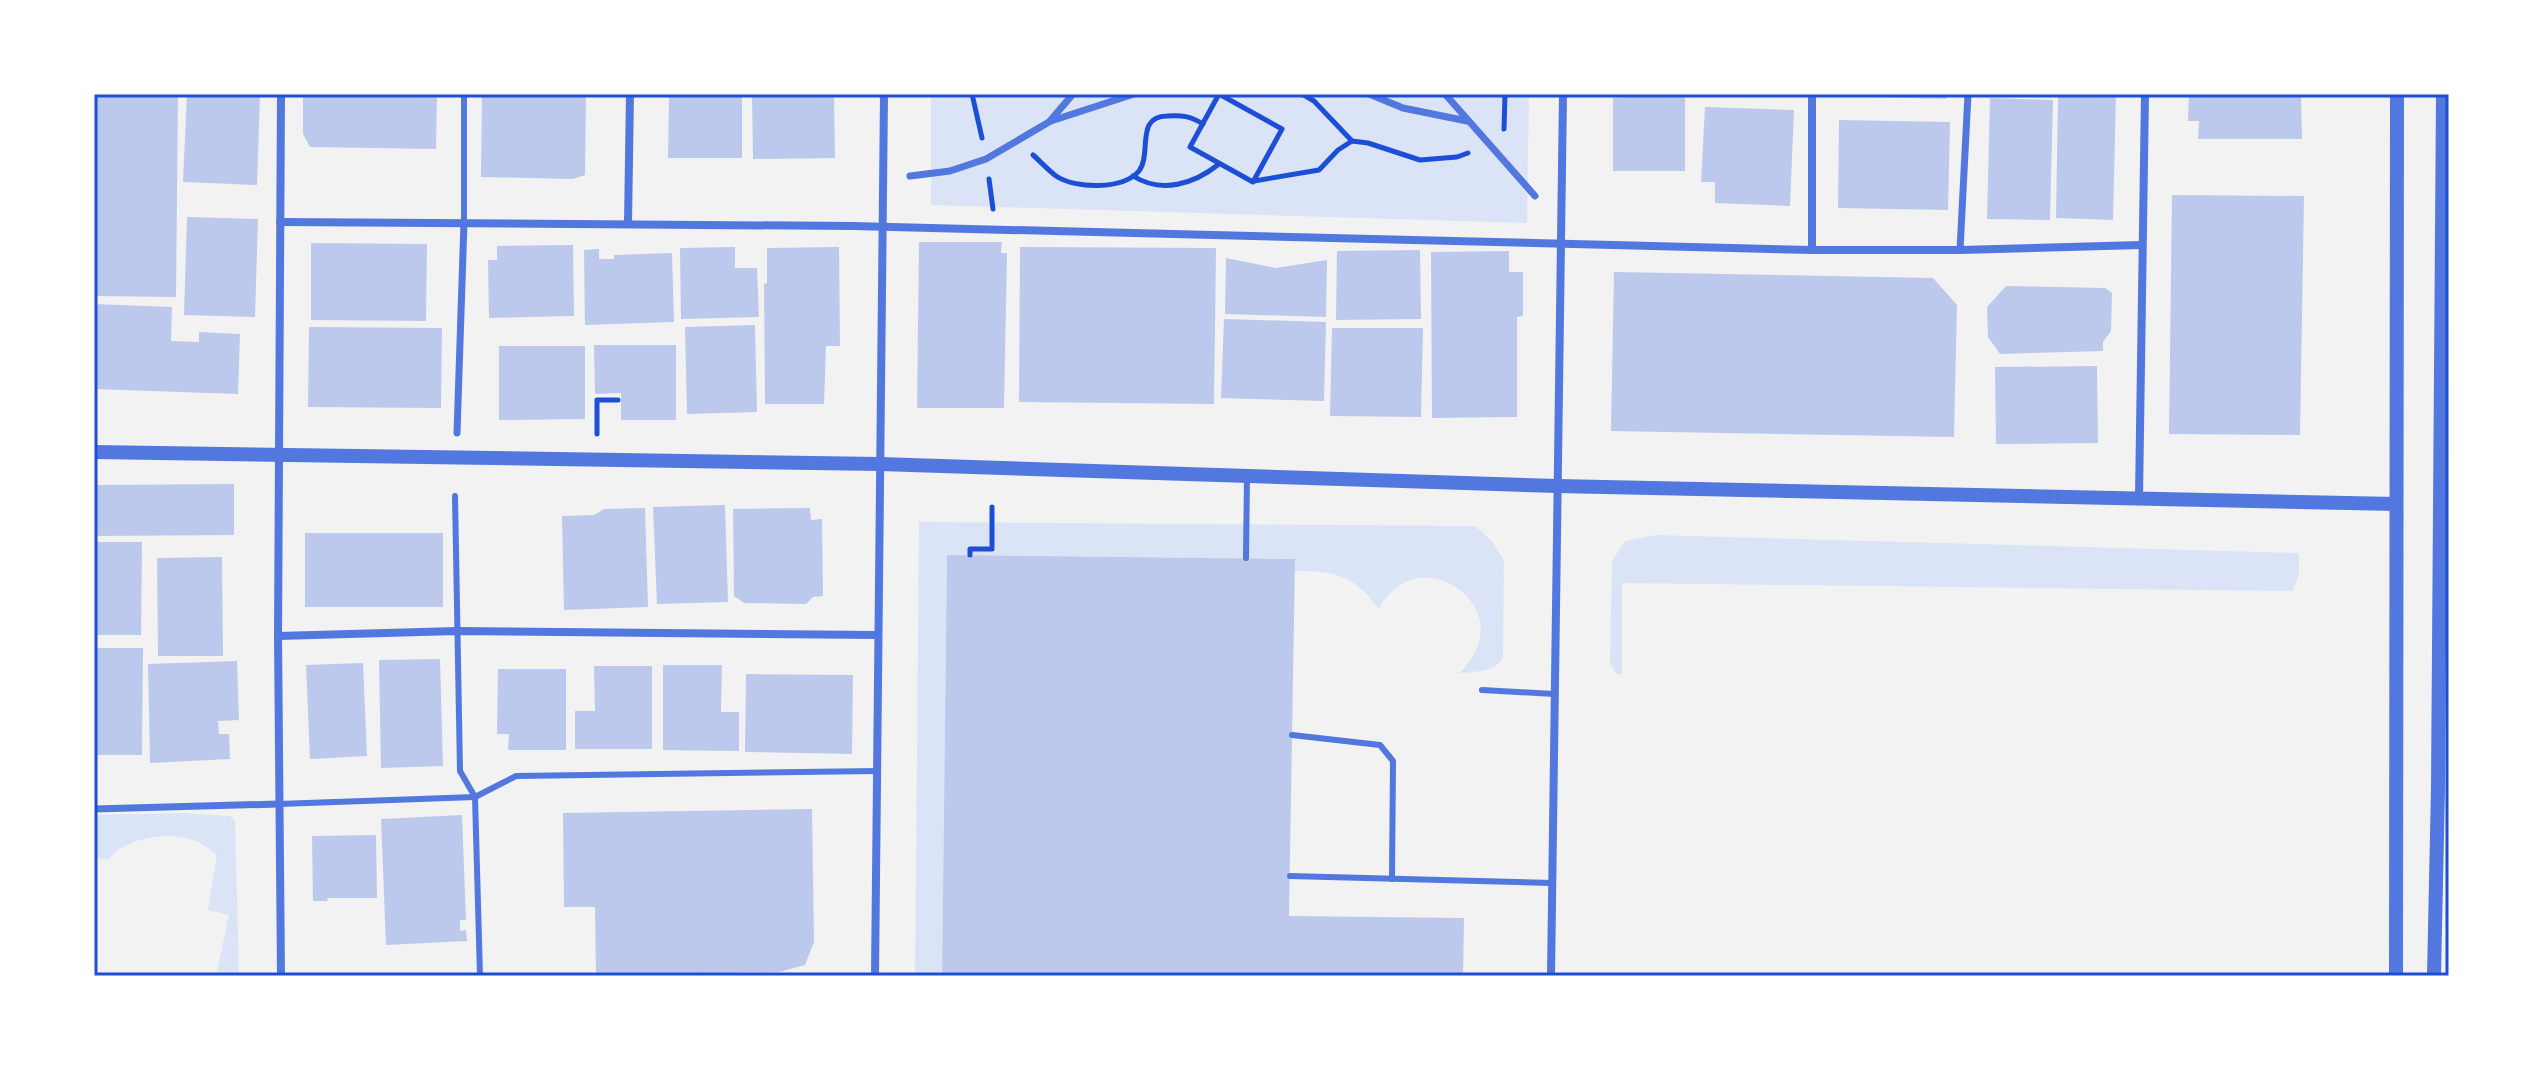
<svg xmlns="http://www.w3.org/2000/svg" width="2543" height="1070" font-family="Arial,sans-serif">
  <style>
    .green { fill: #dbe4f7 }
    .building { fill: #bdc9ec }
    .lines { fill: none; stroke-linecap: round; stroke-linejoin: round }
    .path { stroke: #1d4ed8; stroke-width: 5 }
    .service { stroke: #5277de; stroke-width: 6 }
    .pedestrian { stroke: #5277de; stroke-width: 7 }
    .minor { stroke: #5277de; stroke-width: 8 }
    .tertiary { stroke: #5277de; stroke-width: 14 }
    .neatline { fill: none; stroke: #1d4ed8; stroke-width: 3 }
  </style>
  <rect width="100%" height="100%" fill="#f2f2f2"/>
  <!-- green -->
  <g class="green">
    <path d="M 931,94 L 1529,94 L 1527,223 L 931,205 Z"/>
    <path d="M 919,522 L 1475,526 L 1491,540 L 1504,560 L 1503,657 C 1496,672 1474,672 1459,673 C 1527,610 1417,534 1379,609 C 1353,575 1337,571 1295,571 L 1295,559 L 947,555 L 942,976 L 915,976 Z"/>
    <path d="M 1656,535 L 2299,553 L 2299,574 L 2293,591 L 1622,583 L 1622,674 L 1616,674 L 1610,663 L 1612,561 L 1625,541 Z"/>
    <path d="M 183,813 L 230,816 L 235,821 L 239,976 L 216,976 L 229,915 L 208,910 L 217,855 C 210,850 203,844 196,841 C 170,831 125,837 108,860 L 94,857 L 94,815 Z"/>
  </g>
  <!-- building -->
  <g class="building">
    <path d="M 94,94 L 178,94 L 176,297 L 94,296 Z"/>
    <path d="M 187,94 L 260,95 L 257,185 L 183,182 Z"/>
    <path d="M 303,94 L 437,94 L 436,149 L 310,147 L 303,134 Z"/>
    <path d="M 482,94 L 586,95 L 585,175 L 573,179 L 481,177 Z"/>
    <path d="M 669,94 L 742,94 L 742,158 L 668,158 Z"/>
    <path d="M 752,94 L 834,94 L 835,158 L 753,159 Z"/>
    <path d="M 1624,94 L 1685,94 L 1685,171 L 1613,171 L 1613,98 L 1624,97 Z"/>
    <path d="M 1875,94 L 1946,94 L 1946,99 L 1875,97 Z"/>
    <path d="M 2072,94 L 2116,94 L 2113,220 L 2056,218 L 2058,97 L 2072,97 Z"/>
    <path d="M 2189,94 L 2301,94 L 2302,139 L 2198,139 L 2199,121 L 2188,121 Z"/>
    <path d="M 1990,98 L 2053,100 L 2050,220 L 1987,219 Z"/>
    <path d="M 1705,107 L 1794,110 L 1790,206 L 1715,203 L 1715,182 L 1701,182 Z"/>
    <path d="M 1839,120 L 1950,122 L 1948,210 L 1838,208 Z"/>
    <path d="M 2172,195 L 2304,196 L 2300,435 L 2169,434 Z"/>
    <path d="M 187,217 L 258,219 L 255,317 L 184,315 Z"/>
    <path d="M 919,242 L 1002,242 L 1001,253 L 1007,253 L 1004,408 L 917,408 Z"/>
    <path d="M 311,243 L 427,244 L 426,321 L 311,320 Z"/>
    <path d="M 573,245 L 574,316 L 489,318 L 488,260 L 497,260 L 497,246 Z"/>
    <path d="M 735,247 L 735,268 L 757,268 L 759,317 L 681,319 L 680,248 Z"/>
    <path d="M 839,247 L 840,346 L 826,346 L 824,404 L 765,404 L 764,284 L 767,283 L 767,248 Z"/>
    <path d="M 1020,247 L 1216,248 L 1214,404 L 1019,402 Z"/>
    <path d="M 599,249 L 599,259 L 614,259 L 614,255 L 672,253 L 674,322 L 585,325 L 584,250 Z"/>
    <path d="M 1420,250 L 1421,319 L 1336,320 L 1337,251 Z"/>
    <path d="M 1509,251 L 1509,272 L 1523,272 L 1523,316 L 1517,317 L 1517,417 L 1432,418 L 1431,252 Z"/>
    <path d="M 1226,258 L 1276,268 L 1327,260 L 1326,317 L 1225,314 Z"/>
    <path d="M 1614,272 L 1933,278 L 1957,305 L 1954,437 L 1611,431 Z"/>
    <path d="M 2006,286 L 2105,288 L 2112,293 L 2111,331 L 2103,342 L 2103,351 L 2000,354 L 1988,337 L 1987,307 Z"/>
    <path d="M 94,304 L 172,307 L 171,341 L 199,342 L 199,332 L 240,334 L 238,394 L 94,389 Z"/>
    <path d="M 1224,319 L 1326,322 L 1324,401 L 1221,398 Z"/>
    <path d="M 755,325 L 757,412 L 687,414 L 685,327 Z"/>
    <path d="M 309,327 L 442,328 L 441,408 L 308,407 Z"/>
    <path d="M 1332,328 L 1423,328 L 1421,417 L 1330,416 Z"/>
    <path d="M 594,345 L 676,345 L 676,420 L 621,420 L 621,393 L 595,394 Z"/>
    <path d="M 499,346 L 585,346 L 585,419 L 499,420 Z"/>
    <path d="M 2097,366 L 2098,443 L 1996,444 L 1995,367 Z"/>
    <path d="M 234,484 L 234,535 L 94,536 L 94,485 Z"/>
    <path d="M 725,505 L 728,602 L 657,604 L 653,507 Z"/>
    <path d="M 645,508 L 648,607 L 564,610 L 562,516 L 594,515 L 604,509 Z"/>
    <path d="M 810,508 L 811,520 L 822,519 L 823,596 L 813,597 L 806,604 L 744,603 L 734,596 L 733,509 Z"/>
    <rect x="305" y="533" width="138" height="74"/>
    <path d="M 94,542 L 142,542 L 141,635 L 94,635 Z"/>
    <path d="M 947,555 L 1295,559 L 1289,916 L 1464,918 L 1463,976 L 942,976 Z"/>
    <path d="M 222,557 L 223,656 L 158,656 L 157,558 Z"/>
    <path d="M 94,648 L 143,648 L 142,755 L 94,755 Z"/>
    <path d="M 440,659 L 443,766 L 381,768 L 379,660 Z"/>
    <path d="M 237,661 L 239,720 L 218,721 L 219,734 L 229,734 L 230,759 L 150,763 L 148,664 Z"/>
    <path d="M 363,663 L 367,756 L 310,759 L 306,665 Z"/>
    <path d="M 663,665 L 722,665 L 721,712 L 739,712 L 739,751 L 663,750 Z"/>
    <path d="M 594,666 L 652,666 L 652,749 L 575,749 L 575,711 L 595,711 Z"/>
    <path d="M 498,669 L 566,669 L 566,750 L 508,750 L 509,734 L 497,734 Z"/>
    <path d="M 746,674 L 853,675 L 852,754 L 745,752 Z"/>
    <path d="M 812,809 L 814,942 L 805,965 L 779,972 L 596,974 L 595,907 L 564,907 L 563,813 Z"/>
    <path d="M 462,815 L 466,920 L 460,920 L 460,931 L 466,930 L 467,941 L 386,945 L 381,819 Z"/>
    <path d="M 376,835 L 377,898 L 327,898 L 328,901 L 313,901 L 312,836 Z"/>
  </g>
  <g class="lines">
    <!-- path -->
    <g class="path">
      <path d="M 972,94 L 982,138"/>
      <path d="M 1219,94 L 1282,129 L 1253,182 L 1190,147 Z"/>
      <path d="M 1302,94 L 1314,101 L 1352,141"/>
      <path d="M 1504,129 L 1505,94"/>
      <path d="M 1033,155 C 1041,162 1048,170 1056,176 C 1075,189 1123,190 1139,171 C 1152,154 1135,116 1167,116 C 1182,115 1190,116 1203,124"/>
      <path d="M 1133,176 C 1162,194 1194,184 1219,164"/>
      <path d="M 989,179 L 993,209"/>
      <path d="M 1254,181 L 1319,170 L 1338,150 L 1352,141 L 1368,143 L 1420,160 L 1457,157 L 1468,153"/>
      <path d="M 597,434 L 597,400 L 618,400"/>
      <path d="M 970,555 L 970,549 L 992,549 L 992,507"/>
    </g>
    <!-- service -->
    <g class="service">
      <path d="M 464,94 L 464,222"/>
      <path d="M 455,496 L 460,771 L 475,797 L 480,976"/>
      <path d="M 1246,558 L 1247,476"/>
      <path d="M 1482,690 L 1554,694"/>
      <path d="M 1292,735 L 1380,745 L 1393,761 L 1392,879"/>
      <path d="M 279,804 L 475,797 L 516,776 L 877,771"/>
      <path d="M 1290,876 L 1552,883"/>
    </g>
    <!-- pedestrian -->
    <g class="pedestrian">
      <path d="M 1369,94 L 1403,108 L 1467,121"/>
      <path d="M 1445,94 L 1535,196"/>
      <path d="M 1051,121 L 1134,94"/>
      <path d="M 910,176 L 950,171 L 986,159 L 1049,122 L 1073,94"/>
      <path d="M 1960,250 L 1968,94"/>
      <path d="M 457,433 L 464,222"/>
      <path d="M 94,809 L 279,804"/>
    </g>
    <!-- minor -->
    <g class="minor">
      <path d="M 280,222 L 853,226 L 1812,250 L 1960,250 L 2141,245"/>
      <path d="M 628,223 L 630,94"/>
      <path d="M 1812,250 L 1812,94"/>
      <path d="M 2139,498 L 2145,94"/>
      <path d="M 278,636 L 457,631 L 878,635"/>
      <path d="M 281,976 L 278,636 L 281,94"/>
      <path d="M 875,976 L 884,94"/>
      <path d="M 1551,976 L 1563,94"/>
    </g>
    <!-- tertiary -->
    <g class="tertiary">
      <path d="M 94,452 L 880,464 L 1557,486 L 2396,504"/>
      <path d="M 2396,976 L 2397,94"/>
      <path d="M 2434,976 L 2438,788 L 2443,94"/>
    </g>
  </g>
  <!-- border -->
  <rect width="2543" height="1070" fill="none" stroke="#ffffff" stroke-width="192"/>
  <rect x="96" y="96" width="2351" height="878" class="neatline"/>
</svg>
